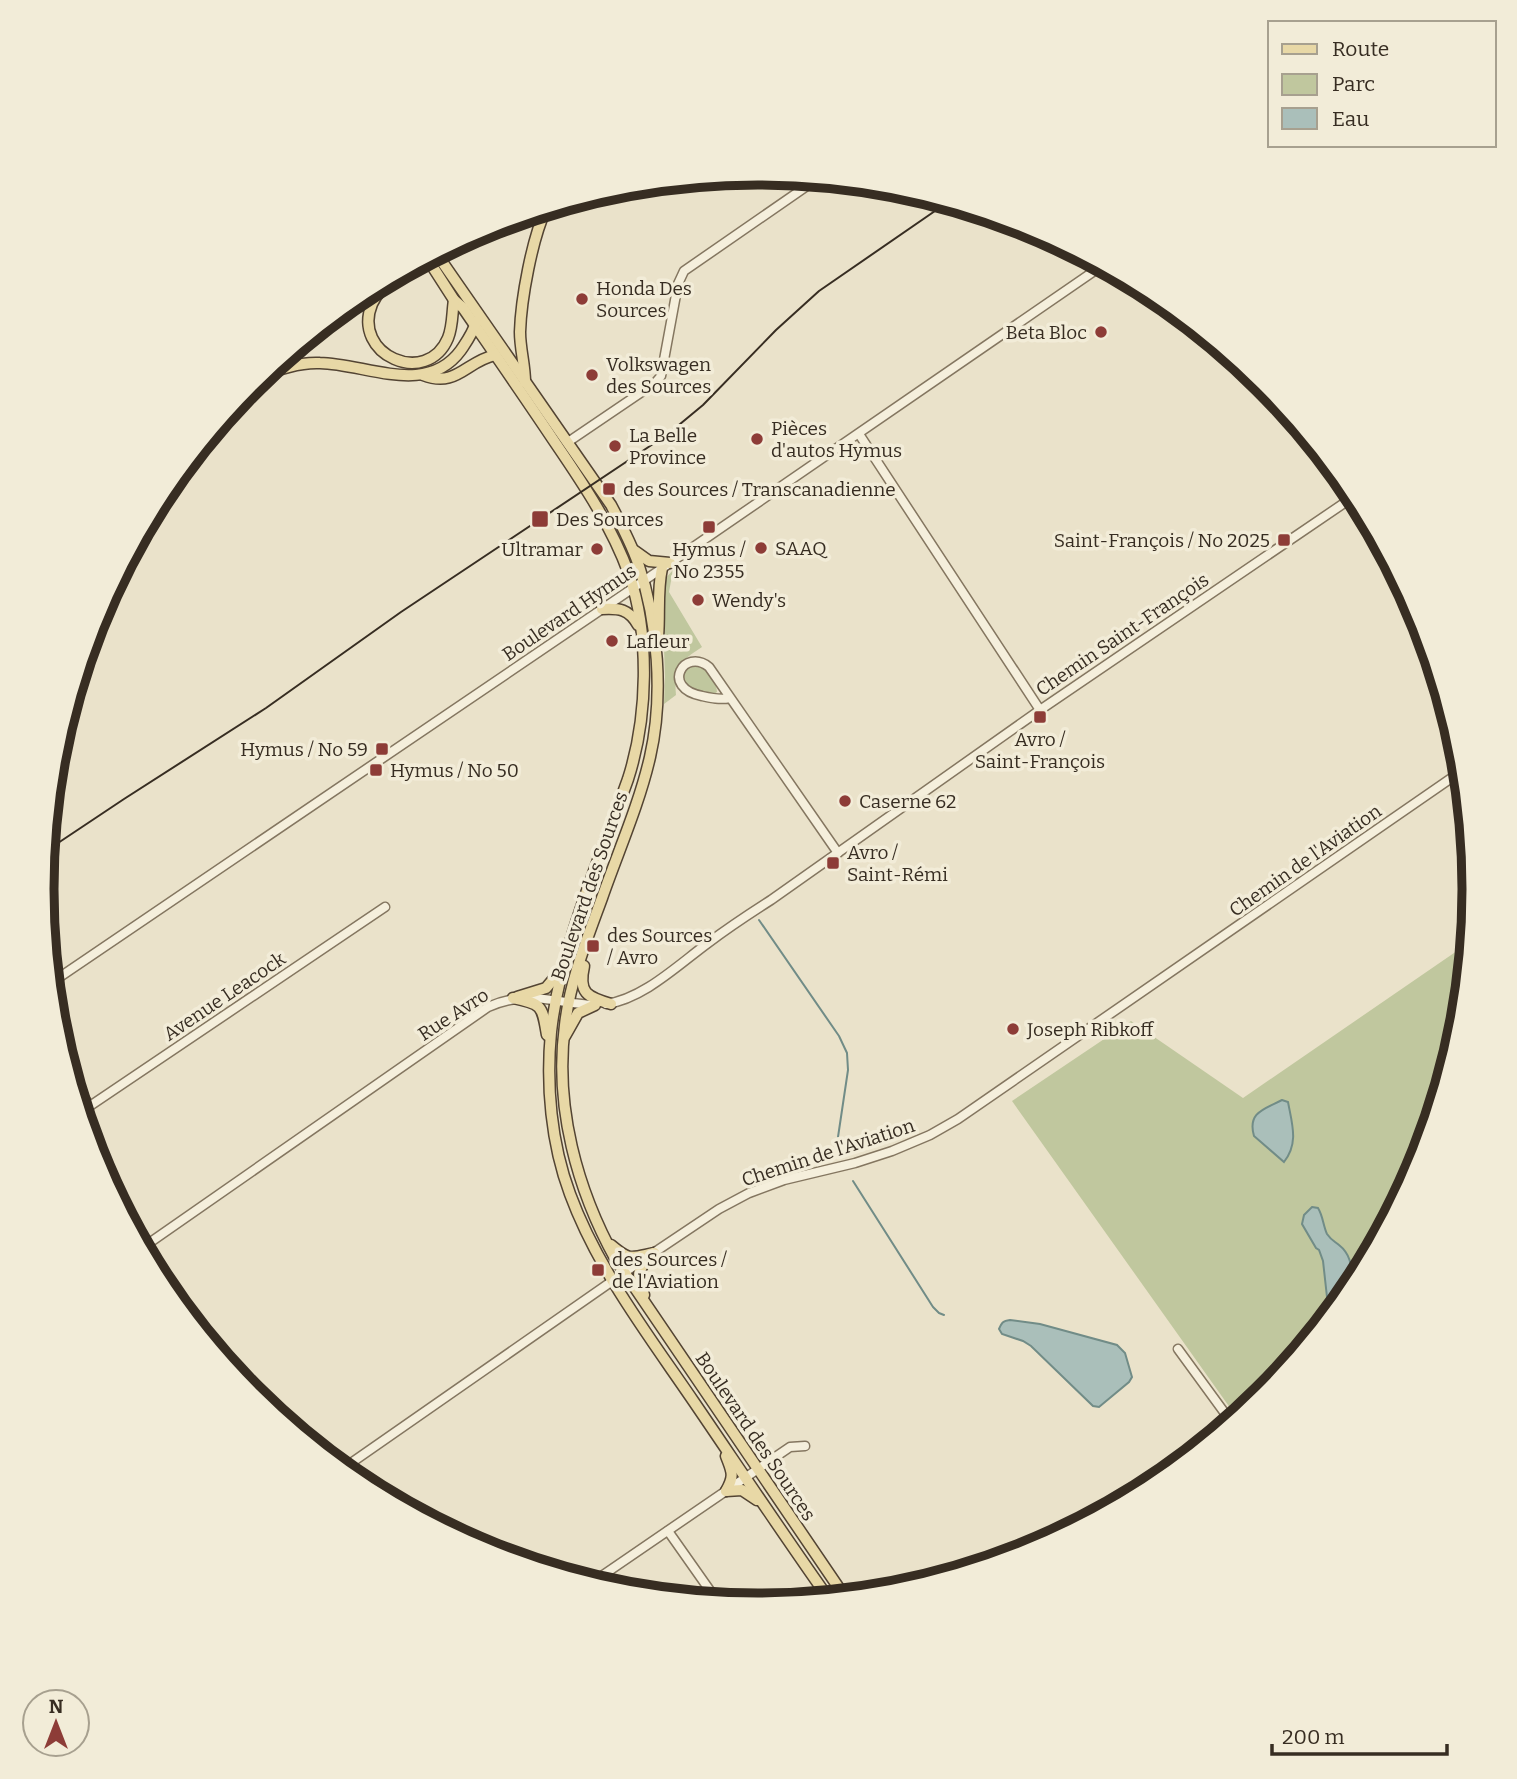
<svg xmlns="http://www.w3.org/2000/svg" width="1517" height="1779" font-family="Bitter,serif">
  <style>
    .green { fill: #c0c79e }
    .water { fill: #aabfba; stroke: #718c87; stroke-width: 2 }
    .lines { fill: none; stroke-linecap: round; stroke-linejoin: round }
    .stream { stroke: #718c87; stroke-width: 2 }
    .minor-casing { stroke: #847660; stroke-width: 11 }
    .major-casing { stroke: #534433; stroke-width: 13 }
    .minor { stroke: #f5efdc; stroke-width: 8 }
    .major { stroke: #e8d8a6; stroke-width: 10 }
    .tram { stroke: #372d22; stroke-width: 2 }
    .poi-dot { fill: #8d3c37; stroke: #f2ecd8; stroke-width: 2.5 }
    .labels { text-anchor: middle; stroke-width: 7; stroke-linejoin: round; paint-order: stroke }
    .poi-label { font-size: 19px; fill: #372d22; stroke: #f2ecd8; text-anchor: start }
    .street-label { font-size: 19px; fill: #372d22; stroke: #f2ecd8 }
    .rim { fill: none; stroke: #372d22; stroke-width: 9 }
  </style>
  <rect width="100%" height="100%" fill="#eae2ca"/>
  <!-- green -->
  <g class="green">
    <path d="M 673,570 L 669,592 L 702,647 C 679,662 674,667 676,695 L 664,704 L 665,676 L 662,593 L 665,579 Z"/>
    <path d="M 698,664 C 707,670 717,682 717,692 L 714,694 C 698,692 676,691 686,668 Z"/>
    <path d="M 1470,942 L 1461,1030 L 1420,1164 L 1354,1288 L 1265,1396 L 1238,1419 L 1012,1101 L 1131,1021 L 1243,1098 Z"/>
  </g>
  <!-- water -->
  <g class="water">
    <path d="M 1282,1100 L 1288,1102 C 1292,1124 1299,1143 1284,1162 L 1254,1136 C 1247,1112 1265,1109 1282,1100 Z"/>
    <path d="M 1312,1207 L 1318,1208 C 1323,1216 1323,1225 1327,1234 C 1331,1240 1334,1241 1339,1245 C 1353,1256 1351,1270 1353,1286 L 1343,1298 L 1334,1302 L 1327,1297 L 1323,1261 L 1319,1250 L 1316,1248 L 1302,1224 L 1304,1215 Z"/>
    <path d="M 1010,1320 L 1040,1324 L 1117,1345 L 1125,1353 L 1132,1377 L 1129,1382 L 1099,1407 L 1093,1406 L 1031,1346 L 1023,1341 L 1002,1334 L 999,1329 C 1002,1322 1003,1321 1010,1320 Z"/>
  </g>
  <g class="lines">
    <!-- stream -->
    <g class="stream">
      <path d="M 1359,526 L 1377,534"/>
      <path d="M 759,920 L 839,1036 L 847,1053 L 848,1070 L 838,1137"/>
      <path d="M 853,1181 L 933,1307 L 939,1313 L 944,1315"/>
    </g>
    <!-- minor casing -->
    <g class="minor-casing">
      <g id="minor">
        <path d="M 859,434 L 1040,710"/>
        <path d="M 568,442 L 655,383 L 661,376 L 678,284 L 684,271 L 817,179"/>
        <path d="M 730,698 C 720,700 711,698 702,696 C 660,688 684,647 709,667 L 838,853"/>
        <path d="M 51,983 L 670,563 L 1103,265"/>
        <path d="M 606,1004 C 643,999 678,965 708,943 C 728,928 749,914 771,900 L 1040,710 L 1356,495"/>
        <path d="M 70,1077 L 90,1106"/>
        <path d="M 81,1112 L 385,907"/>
        <path d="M 142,1248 L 488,1007 C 529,989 553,1003 593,1005"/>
        <path d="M 1178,1349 L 1232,1423"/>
        <path d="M 341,1470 L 631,1268 L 719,1209 L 749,1193 L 784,1180 L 855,1163 L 892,1151 L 930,1135 L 958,1119 L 1463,770"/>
        <path d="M 668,1531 L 718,1602"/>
        <path d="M 590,1584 L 790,1447 L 805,1446"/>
      </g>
    </g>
    <!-- major casing -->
    <g class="major-casing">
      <g id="major">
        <path d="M 436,253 L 611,505 C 621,524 631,543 638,563 C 658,622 664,696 650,757 C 639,805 618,852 602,898 C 587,939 570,981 565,1025 C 554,1106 577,1190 616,1260 L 845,1597"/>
        <path d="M 427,258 L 454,300 L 463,308 C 494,353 526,399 556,444 C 584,485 612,527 629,574 C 650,635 648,717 628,779 C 600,858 560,948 551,1032 C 546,1085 551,1143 570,1194 C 598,1270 649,1336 694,1402 C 739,1468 783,1534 829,1599"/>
        <path d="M 406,269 C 394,280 378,289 372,304 C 351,355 427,388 448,338 C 453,326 452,312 454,300"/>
        <path d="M 423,375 C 457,388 465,362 495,355"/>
        <path d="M 258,378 C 278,369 298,362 320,363 C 367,364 427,397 461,350 C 467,341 473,333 476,322"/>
        <path d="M 525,382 C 525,365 520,349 520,332 C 521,299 532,239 546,209"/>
        <path d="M 635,551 L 649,561 L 670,563"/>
        <path d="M 602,609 C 619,608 629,609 638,625"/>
        <path d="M 658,637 C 660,614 657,591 662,568"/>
        <path d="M 584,966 C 578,993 587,997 611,1004"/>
        <path d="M 517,997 L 546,988 L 562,969"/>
        <path d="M 513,998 C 543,1004 542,1006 547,1035"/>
        <path d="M 565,1036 L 578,1013 L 595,1005"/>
        <path d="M 611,1245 C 630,1261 630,1258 654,1253"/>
        <path d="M 644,1295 C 636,1272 637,1270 654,1253"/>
        <path d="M 726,1491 C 735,1475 732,1472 726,1456"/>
        <path d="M 726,1491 L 742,1490 L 757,1500"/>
      </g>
    </g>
    <!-- minor -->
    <use href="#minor" class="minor"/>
    <!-- major -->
    <use href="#major" class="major"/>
    <!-- tram -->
    <path class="tram" d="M 46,851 L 124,799 L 266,708 L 401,612 L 668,434 L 703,405 L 776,330 L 819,291 L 948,202"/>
  </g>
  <!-- markers -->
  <g class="poi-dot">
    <circle cx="582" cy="299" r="7"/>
    <circle cx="1101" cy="332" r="7"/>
    <circle cx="592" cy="375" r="7"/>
    <circle cx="757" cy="439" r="7"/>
    <circle cx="615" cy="446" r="7"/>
    <rect x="602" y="482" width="14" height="14" rx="3.5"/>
    <rect x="531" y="510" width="18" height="18" rx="3.5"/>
    <rect x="702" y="520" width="14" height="14" rx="3.5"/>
    <rect x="1277" y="533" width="14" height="14" rx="3.5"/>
    <circle cx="761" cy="548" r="7"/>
    <circle cx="597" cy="549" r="7"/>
    <circle cx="698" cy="600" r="7"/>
    <circle cx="612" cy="641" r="7"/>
    <rect x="1033" y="710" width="14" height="14" rx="3.5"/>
    <rect x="375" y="742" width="14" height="14" rx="3.5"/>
    <rect x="369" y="763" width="14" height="14" rx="3.5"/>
    <circle cx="845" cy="801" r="7"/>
    <rect x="826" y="856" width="14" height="14" rx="3.5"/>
    <rect x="586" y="939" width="14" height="14" rx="3.5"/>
    <circle cx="1013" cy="1029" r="7"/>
    <rect x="591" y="1263" width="14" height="14" rx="3.5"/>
  </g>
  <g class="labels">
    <!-- poi labels -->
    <g class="poi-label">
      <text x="596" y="295">Honda Des<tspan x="596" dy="22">Sources</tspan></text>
      <text x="1087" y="339" text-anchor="end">Beta Bloc</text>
      <text x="606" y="371">Volkswagen<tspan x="606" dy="22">des Sources</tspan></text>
      <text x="771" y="435">Pièces<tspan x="771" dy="22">d'autos Hymus</tspan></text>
      <text x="629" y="442">La Belle<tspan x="629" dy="22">Province</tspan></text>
      <text x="623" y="496">des Sources / Transcanadienne</text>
      <text x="556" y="526">Des Sources</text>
      <text x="1270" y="547" text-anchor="end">Saint-François / No 2025</text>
      <text x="775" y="555">SAAQ</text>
      <text x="583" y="556" text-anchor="end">Ultramar</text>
      <text x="709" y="556" text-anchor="middle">Hymus /<tspan x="709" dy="22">No 2355</tspan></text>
      <text x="712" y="607">Wendy's</text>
      <text x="626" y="648">Lafleur</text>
      <text x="1040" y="746" text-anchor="middle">Avro /<tspan x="1040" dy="22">Saint-François</tspan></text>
      <text x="368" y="756" text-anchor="end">Hymus / No 59</text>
      <text x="390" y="777">Hymus / No 50</text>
      <text x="859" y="808">Caserne 62</text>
      <text x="847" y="859">Avro /<tspan x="847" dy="22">Saint-Rémi</tspan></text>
      <text x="607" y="942">des Sources<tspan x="607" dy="22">/ Avro</tspan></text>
      <text x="1027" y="1036">Joseph Ribkoff</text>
      <text x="612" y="1266">des Sources /<tspan x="612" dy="22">de l'Aviation</tspan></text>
    </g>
    <!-- street labels -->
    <g class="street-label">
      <text transform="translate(569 612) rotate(-34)" y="7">Boulevard Hymus</text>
      <text transform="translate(1122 634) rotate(-34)" y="7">Chemin Saint-François</text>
      <text transform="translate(1305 860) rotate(-35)" y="7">Chemin de l'Aviation</text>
      <text transform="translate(589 886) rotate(-71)" y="7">Boulevard des Sources</text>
      <text transform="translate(224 996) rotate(-34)" y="7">Avenue Leacock</text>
      <text transform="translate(453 1014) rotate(-33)" y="7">Rue Avro</text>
      <text transform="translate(828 1152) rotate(-18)" y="7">Chemin de l'Aviation</text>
      <text transform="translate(756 1436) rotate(56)" y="7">Boulevard des Sources</text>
    </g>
  </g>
  <!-- crop -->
  <path d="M0 0H1517V1779H0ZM54 889a704 704 0 1 1 1408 0a704 704 0 1 1-1408 0Z" fill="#f2ecd8" fill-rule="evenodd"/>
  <path class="rim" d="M54 889a704 704 0 1 1 1408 0a704 704 0 1 1-1408 0Z"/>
  <!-- legend -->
  <rect x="1268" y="21" width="228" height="126" fill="#f2ecd8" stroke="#a7a08f" stroke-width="2"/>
  <rect x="1282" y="44" width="35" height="10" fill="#e8d8a6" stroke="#a7a08f" stroke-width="2"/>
  <text x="1332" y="56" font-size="21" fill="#372d22">Route</text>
  <rect x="1282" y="74" width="35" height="21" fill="#c0c79e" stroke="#a7a08f" stroke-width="2"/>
  <text x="1332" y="91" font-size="21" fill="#372d22">Parc</text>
  <rect x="1282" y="108" width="35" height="21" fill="#aabfba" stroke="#a7a08f" stroke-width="2"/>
  <text x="1332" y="126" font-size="21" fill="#372d22">Eau</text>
  <!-- north arrow -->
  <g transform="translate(56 1723)"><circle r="33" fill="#f2ecd8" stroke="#a7a08f" stroke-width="2"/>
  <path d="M0-5L12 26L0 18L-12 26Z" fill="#8d3c37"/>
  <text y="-10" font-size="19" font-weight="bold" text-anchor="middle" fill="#372d22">N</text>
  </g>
  <!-- scale -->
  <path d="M1272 1744v10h175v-10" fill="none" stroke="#372d22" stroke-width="3.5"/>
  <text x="1282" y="1744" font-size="21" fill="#372d22" stroke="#f2ecd8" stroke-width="5" paint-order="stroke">200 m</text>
</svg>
